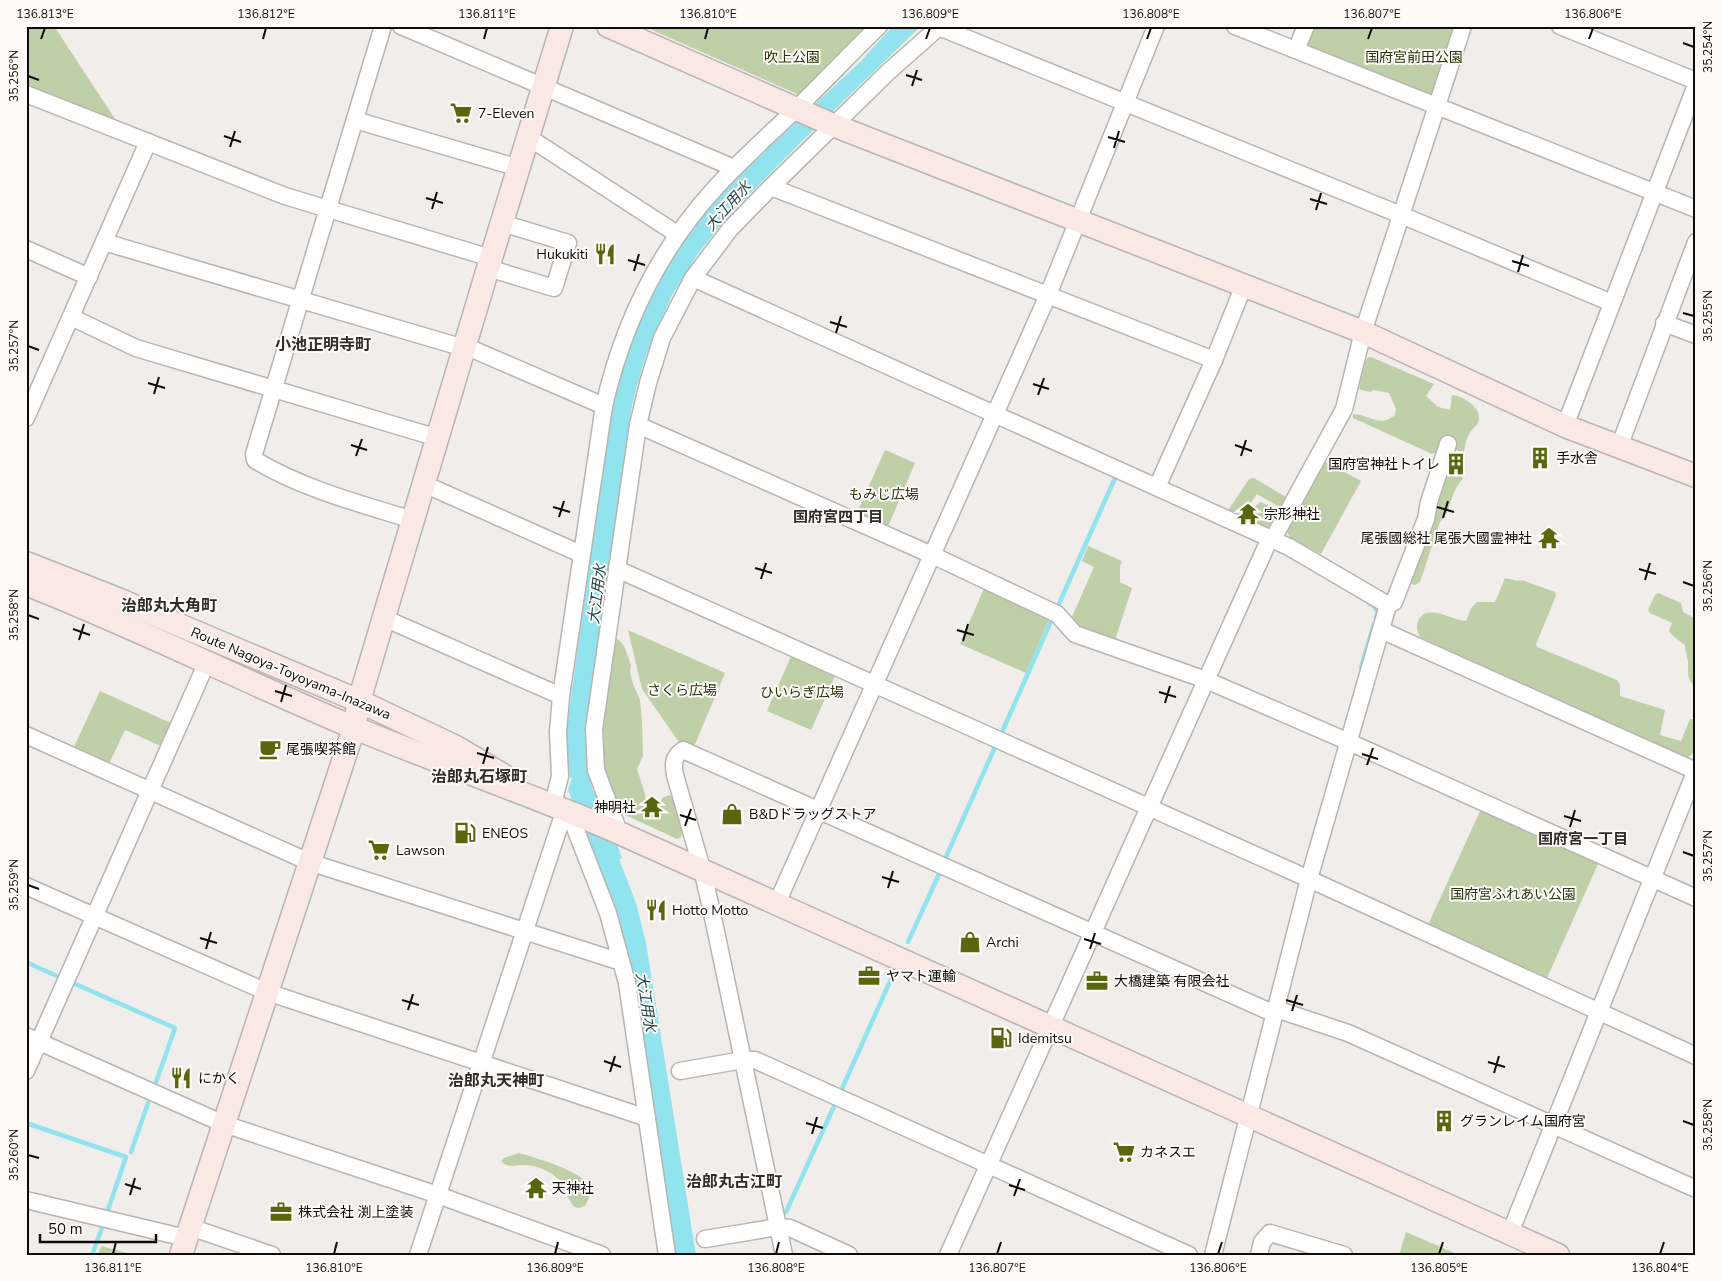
<svg xmlns="http://www.w3.org/2000/svg" width="1722" height="1281" font-family="'Nunito Sans','Noto Sans JP',sans-serif">
  <style>
    .green { fill: #bfd0a8 }
    .water { fill: #91e4ee }
    .lines { fill: none; stroke-linecap: round; stroke-linejoin: round }
    .stream { stroke: #91e4ee; stroke-width: 4.5 }
    .street-casing { stroke: #b8b4b2; stroke-width: 19 }
    .secondary-casing { stroke: #b8b4b2; stroke-width: 25 }
    .street { stroke: #fff; stroke-width: 16 }
    .secondary { stroke: #fae8e4; stroke-width: 22 }
    .ticks { fill: none; stroke: #0d0c0b; stroke-width: 2 }
    .labels { text-anchor: middle; stroke-width: 4; stroke-linejoin: round; paint-order: stroke }
    .park-label { font-size: 14px; fill: #28360b; stroke: #fefaf8 }
    .poi-label { font-size: 14px; fill: #0d0c0b; stroke: #fefaf8; text-anchor: start }
    .street-label { font-size: 14px; fill: #0d0c0b; stroke: #fefaf8 }
    .water-label { font-size: 15px; font-style: italic; fill: #22494e; stroke: #fefaf8 }
    .neighbourhood-label { font-size: 15px; font-weight: bold; fill: #2f2c2b; stroke: #fefaf8 }
    .quarter-label { font-size: 16px; font-weight: bold; fill: #2f2c2b; stroke: #fefaf8 }
    .neatline { fill: none; stroke: #0d0c0b; stroke-width: 2 }
    .ticks-label { font-size: 12px; text-anchor: middle; fill: #0d0c0b }
  </style>
  <rect width="100%" height="100%" fill="#f0edea"/>
  <!-- green -->
  <g class="green">
    <path d="M 26,26 L 54,26 L 117,122 L 26,87 Z"/>
    <path d="M 643,26 L 869,26 L 803,93 L 797,94 Z"/>
    <path d="M 1314,26 L 1458,26 L 1435,94 L 1428,95 L 1312,50 L 1308,42 Z"/>
    <path d="M 1368,357 L 1371,357 L 1434,384 L 1426,396 L 1438,407 L 1450,410 L 1452,395 C 1463,396 1481,407 1479,420 C 1478,426 1472,428 1470,433 C 1466,438 1465,446 1464,452 L 1461,452 L 1454,449 L 1445,439 L 1440,441 L 1436,452 L 1432,454 L 1353,418 L 1353,414 C 1371,415 1379,428 1395,415 L 1396,409 L 1389,393 L 1374,390 L 1370,392 L 1361,390 L 1359,388 L 1365,363 Z"/>
    <path d="M 885,450 L 915,463 L 887,529 L 856,515 Z"/>
    <path d="M 1324,461 L 1361,481 L 1321,554 L 1291,538 L 1286,531 Z"/>
    <path d="M 1446,471 L 1462,477 L 1463,479 C 1450,491 1452,510 1440,522 L 1420,582 L 1415,585 L 1412,584 L 1411,581 Z"/>
    <path d="M 1254,478 L 1286,497 L 1287,500 L 1283,507 L 1281,508 L 1257,494 L 1242,516 L 1239,516 L 1230,511 L 1229,509 L 1249,479 Z"/>
    <path d="M 1261,502 L 1279,512 L 1273,525 L 1266,528 L 1251,519 C 1253,512 1254,505 1261,502 Z"/>
    <path d="M 1088,546 L 1122,561 L 1120,566 L 1120,582 L 1132,588 L 1115,640 L 1077,627 L 1071,619 L 1094,567 L 1082,561 Z"/>
    <path d="M 1505,578 L 1518,581 L 1522,580 L 1555,592 L 1556,596 L 1536,644 L 1537,647 L 1617,680 L 1620,685 L 1620,696 L 1665,710 L 1660,735 L 1681,741 L 1690,719 L 1696,719 C 1696,732 1700,751 1687,758 L 1420,637 C 1417,631 1416,627 1418,621 C 1427,602 1453,621 1466,621 L 1471,608 L 1477,602 L 1495,602 Z"/>
    <path d="M 985,586 L 1050,617 L 1026,673 L 960,644 Z"/>
    <path d="M 1658,593 L 1681,603 L 1683,612 L 1696,619 L 1696,688 C 1685,676 1689,675 1688,661 C 1687,656 1685,651 1685,645 L 1673,636 L 1669,631 L 1672,623 L 1650,613 L 1648,610 L 1655,595 Z"/>
    <path d="M 628,630 L 725,673 L 693,749 L 681,745 L 642,689 Z"/>
    <path d="M 614,637 L 620,641 L 625,648 L 631,665 L 630,672 L 633,684 L 640,700 L 642,721 L 643,756 L 637,769 L 645,794 L 646,807 L 651,813 L 660,809 L 662,798 L 669,795 L 675,798 L 682,833 L 681,837 L 677,839 L 621,813 L 616,808 L 601,773 L 599,737 Z"/>
    <path d="M 792,654 L 836,674 L 811,730 L 767,711 Z"/>
    <path d="M 100,691 L 173,724 L 163,747 L 125,730 L 108,766 L 73,749 Z"/>
    <path d="M 1481,809 L 1599,862 L 1546,980 L 1427,927 Z"/>
    <path d="M 519,1153 C 539,1159 584,1171 593,1190 L 585,1206 L 579,1208 L 574,1207 L 567,1196 L 567,1188 C 557,1175 541,1165 523,1165 C 514,1165 509,1169 501,1161 L 504,1158 Z"/>
    <path d="M 1406,1232 L 1459,1255 L 1399,1255 Z"/>
    <path d="M 101,1246 L 135,1255 L 98,1255 Z"/>
  </g>
  <!-- water -->
  <path class="water" d="M 893,26 L 921,26 L 800,143 L 732,212 L 729,218 L 719,227 L 697,255 L 671,297 L 646,356 L 637,385 L 631,410 L 586,743 L 592,788 L 595,794 L 599,795 L 622,858 L 619,859 L 636,903 L 646,943 L 696,1255 L 674,1255 L 632,990 L 617,910 L 568,790 L 572,778 L 570,777 L 566,742 L 568,719 L 611,408 L 633,334 L 659,280 L 680,245 L 702,217 L 728,186 L 860,62 Z"/>
  <g class="lines">
    <!-- stream -->
    <g class="stream">
      <path d="M 1369,603 L 1374,606 L 1378,613 L 1376,617"/>
      <path d="M 1058,606 L 1115,478"/>
      <path d="M 1361,668 L 1374,624"/>
      <path d="M 1002,732 L 1052,619"/>
      <path d="M 946,857 L 995,747"/>
      <path d="M 908,942 L 940,872"/>
      <path d="M 26,962 L 59,977"/>
      <path d="M 73,983 L 175,1028 L 154,1088"/>
      <path d="M 841,1091 L 892,977"/>
      <path d="M 26,1123 L 126,1157 L 108,1210"/>
      <path d="M 131,1152 L 148,1103"/>
      <path d="M 786,1212 L 835,1104"/>
      <path d="M 92,1255 L 103,1225"/>
    </g>
    <!-- street casing -->
    <g class="street-casing">
      <g id="street">
        <path d="M 383,26 L 254,454 L 255,460 C 303,489 361,504 413,520"/>
        <path d="M 401,26 L 734,168"/>
        <path d="M 1235,26 L 1696,209"/>
        <path d="M 1560,26 L 1696,81"/>
        <path d="M 939,27 L 1401,215 L 1612,303"/>
        <path d="M 1296,50 L 1306,26"/>
        <path d="M 26,94 L 285,196 L 491,258"/>
        <path d="M 355,120 L 519,168"/>
        <path d="M 528,137 L 677,234"/>
        <path d="M 771,187 L 1214,360"/>
        <path d="M 104,242 L 464,348"/>
        <path d="M 26,249 L 89,277"/>
        <path d="M 488,268 L 554,288 L 568,243 L 502,223"/>
        <path d="M 693,278 L 1289,547 L 1388,605 L 1309,879 L 1213,1255"/>
        <path d="M 71,317 L 136,348 L 438,438"/>
        <path d="M 1664,323 L 1696,335"/>
        <path d="M 465,346 L 604,406"/>
        <path d="M 26,418 L 148,142"/>
        <path d="M 638,425 L 932,555 L 1057,614 L 1075,634 L 1206,680 L 1349,742 L 1696,898"/>
        <path d="M 1565,426 L 1696,85"/>
        <path d="M 1619,447 L 1696,242"/>
        <path d="M 424,484 L 581,554"/>
        <path d="M 1157,487 L 1214,360 L 1244,285"/>
        <path d="M 1273,539 L 1344,409 L 1363,332 L 1463,26"/>
        <path d="M 617,569 L 1309,879 L 1696,1056"/>
        <path d="M 1388,605 L 1394,602 L 1426,519 L 1429,502 L 1448,444"/>
        <path d="M 384,618 L 561,696"/>
        <path d="M 1381,630 L 1696,771"/>
        <path d="M 26,735 L 309,862 L 621,962"/>
        <path d="M 553,804 L 560,776 L 558,732 L 561,696 L 604,406 C 623,323 659,249 717,186 C 742,159 769,135 796,109 C 824,82 851,53 879,26"/>
        <path d="M 568,810 L 608,913 L 627,983 L 667,1255"/>
        <path d="M 619,832 L 596,770 L 594,729 L 638,425 L 648,383 L 662,338 L 693,278 L 730,229 L 771,187 L 887,73 L 940,26"/>
        <path d="M 26,886 L 267,992 L 647,1118"/>
        <path d="M 777,903 L 1048,295 L 1156,26"/>
        <path d="M 1276,1009 L 1348,1033 L 1696,1189"/>
        <path d="M 26,1036 L 224,1124 L 438,1195 L 602,1255"/>
        <path d="M 26,1071 L 207,662"/>
        <path d="M 680,1071 L 743,1060 L 755,1060 L 1189,1255"/>
        <path d="M 26,1200 L 186,1238"/>
        <path d="M 190,1227 L 272,1255"/>
        <path d="M 1510,1233 L 1696,770"/>
        <path d="M 705,1239 L 778,1227 L 790,1228 L 849,1255"/>
        <path d="M 418,1255 L 565,809"/>
        <path d="M 784,1255 L 711,908 L 702,869 L 675,775 C 673,763 673,757 683,750 L 1275,1014"/>
        <path d="M 948,1255 L 1270,538"/>
        <path d="M 1259,1255 L 1262,1242 L 1270,1233 L 1344,1255"/>
      </g>
    </g>
    <!-- secondary casing -->
    <g class="secondary-casing">
      <g id="secondary">
        <path d="M 608,26 L 833,125 L 1363,332 L 1565,426 L 1696,476"/>
        <path d="M 26,563 L 120,600 L 359,701 L 456,747 L 503,775"/>
        <path d="M 26,584 C 138,628 245,682 355,728 C 441,764 530,794 615,831 L 1558,1255"/>
        <path d="M 181,1255 L 354,728 L 359,701 L 491,258 L 562,26"/>
      </g>
    </g>
    <!-- street -->
    <use href="#street" class="street"/>
    <!-- secondary -->
    <use href="#secondary" class="secondary"/>
  </g>
  <!-- ticks -->
  <path class="ticks" d="M 41,39 L 45,28M 263,39 L 266,28M 484,39 L 487,28M 705,39 L 708,28M 926,39 L 930,28M 1147,39 L 1151,28M 1368,39 L 1372,28M 1589,39 L 1593,28M 1683,43 L 1694,47M 906,75 L 922,80M 28,76 L 39,80M 912,86 L 917,70M 224,136 L 241,142M 1108,137 L 1125,142M 230,147 L 235,131M 1114,148 L 1119,131M 426,198 L 443,203M 1310,199 L 1327,204M 432,209 L 437,192M 1316,210 L 1321,193M 628,260 L 645,265M 1512,261 L 1529,266M 634,271 L 639,254M 1518,272 L 1523,255M 1683,313 L 1694,316M 830,322 L 847,327M 836,333 L 841,316M 28,346 L 39,350M 148,383 L 165,388M 1033,384 L 1049,389M 154,394 L 159,377M 1038,395 L 1044,378M 351,445 L 367,450M 1235,445 L 1252,451M 356,456 L 362,439M 1241,456 L 1246,440M 553,507 L 570,512M 1437,507 L 1454,512M 559,517 L 564,501M 1443,518 L 1448,501M 755,568 L 772,573M 1639,569 L 1656,574M 761,579 L 766,563M 1645,580 L 1650,563M 1683,582 L 1694,586M 28,615 L 39,619M 73,629 L 90,635M 957,630 L 974,635M 79,640 L 84,624M 963,641 L 968,624M 275,691 L 292,696M 1159,692 L 1176,697M 281,702 L 286,685M 1165,703 L 1170,686M 477,753 L 494,758M 1362,754 L 1378,759M 483,764 L 488,747M 1367,765 L 1373,748M 680,815 L 696,820M 1564,816 L 1581,821M 685,826 L 691,809M 1570,827 L 1575,810M 1683,852 L 1694,856M 882,877 L 899,882M 28,885 L 39,889M 888,888 L 893,871M 200,938 L 217,943M 1084,939 L 1101,944M 206,949 L 211,932M 1090,949 L 1095,933M 402,1000 L 419,1005M 1286,1000 L 1303,1005M 408,1010 L 413,994M 1292,1011 L 1297,995M 604,1061 L 621,1067M 1488,1062 L 1505,1067M 610,1072 L 615,1056M 1494,1073 L 1499,1056M 1683,1121 L 1694,1125M 806,1123 L 823,1128M 812,1134 L 817,1117M 28,1155 L 39,1158M 125,1184 L 141,1189M 1009,1185 L 1025,1190M 130,1195 L 135,1178M 1014,1196 L 1020,1179M 113,1254 L 116,1242M 334,1254 L 337,1242M 555,1254 L 558,1242M 776,1254 L 779,1242M 997,1254 L 1001,1242M 1218,1254 L 1222,1242M 1439,1254 L 1443,1242M 1660,1254 L 1664,1242"/>
  <!-- icons -->
  <defs>
    <g id="supermarket-bare" transform="scale(1.725)"><path d="M-6-5.5h2.5l.6 2H6L4.5 2H-2.5L-4.4-4H-6ZM-1.5 3.2a1.3 1.3 0 1 0 .1 0ZM3 3.2a1.3 1.3 0 1 0 .1 0Z" fill="#58670d" stroke="#fefaf8" stroke-width="2.5" paint-order="stroke"/></g>
    <g id="restaurant-bare" transform="scale(1.725)"><path d="M-5-6h1v4h1v-4h1v4h1v-4h1v5L-1.5 .5V6h-2V.5L-5-1ZM5-6V6H3V1.5H1.5Q1.5-4 5-6Z" fill="#58670d" stroke="#fefaf8" stroke-width="2.5" paint-order="stroke"/></g>
    <g id="building-bare" transform="scale(1.725)"><path d="M-4-6H4V6H1V3H-1V6H-4ZM-2.5-4.3h1.7v1.8h-1.7ZM.8-4.3h1.7v1.8H.8ZM-2.5-1h1.7V.8h-1.7ZM.8-1h1.7V.8H.8Z" fill="#58670d" stroke="#fefaf8" stroke-width="2.5" paint-order="stroke"/></g>
    <g id="temple-bare" transform="scale(1.725)"><path d="M0-6L5-2H3V0L6.5 2.5H4V6H1.5V3h-3V6H-4V2.5H-6.5L-3 0V-2H-5Z" fill="#58670d" stroke="#fefaf8" stroke-width="2.5" paint-order="stroke"/></g>
    <g id="cafe-bare" transform="scale(1.725)"><path d="M-5.5-4.5H6V0H3Q3 3.5 0 3.5H-2.5Q-5.5 3.5-5.5 0ZM3-3.2v2h1.7v-2ZM-6 4.5H4V6H-6Z" fill="#58670d" stroke="#fefaf8" stroke-width="2.5" paint-order="stroke"/></g>
    <g id="shop-bare" transform="scale(1.725)"><path d="M-5-2.5h2.3a2.7 3.5 0 0 1 5.4 0H5L5.5 6h-11ZM-1.5-2.5h3a1.5 2.3 0 0 0-3 0Z" fill="#58670d" stroke="#fefaf8" stroke-width="2.5" paint-order="stroke"/></g>
    <g id="fuel-bare" transform="scale(1.725)"><path d="M-5.5-6h7V0h2V4h1.3V-2.5L3-4.5l.8-.8L6-3V5H2.5V1h-1V6h-7ZM-4.2-4.7v3.2H.2V-4.7Z" fill="#58670d" stroke="#fefaf8" stroke-width="2.5" paint-order="stroke"/></g>
    <g id="office-bare" transform="scale(1.725)"><path d="M-6-3h4V-5.5h4V-3h4V5H-6ZM-1-4.5V-3h2v-1.5ZM-6 0V1H6V0Z" fill="#58670d" stroke="#fefaf8" stroke-width="2.5" paint-order="stroke"/></g>
  </defs>
  <g fill-rule="evenodd">
    <use href="#supermarket-bare" x="461" y="113"/>
    <use href="#restaurant-bare" x="605" y="254"/>
    <use href="#building-bare" x="1540" y="458"/>
    <use href="#building-bare" x="1456" y="464"/>
    <use href="#temple-bare" x="1248" y="514"/>
    <use href="#temple-bare" x="1549" y="538"/>
    <use href="#cafe-bare" x="270" y="749"/>
    <use href="#temple-bare" x="652" y="807"/>
    <use href="#shop-bare" x="732" y="814"/>
    <use href="#fuel-bare" x="465" y="833"/>
    <use href="#supermarket-bare" x="379" y="850"/>
    <use href="#restaurant-bare" x="656" y="910"/>
    <use href="#shop-bare" x="970" y="942"/>
    <use href="#office-bare" x="869" y="976"/>
    <use href="#office-bare" x="1097" y="981"/>
    <use href="#fuel-bare" x="1001" y="1038"/>
    <use href="#restaurant-bare" x="181" y="1078"/>
    <use href="#building-bare" x="1444" y="1121"/>
    <use href="#supermarket-bare" x="1124" y="1152"/>
    <use href="#temple-bare" x="536" y="1188"/>
    <use href="#office-bare" x="281" y="1212"/>
  </g>
  <g class="labels">
    <!-- park labels -->
    <g class="park-label">
      <text x="792" y="62">吹上公園</text>
      <text x="1414" y="62">国府宮前田公園</text>
      <text x="884" y="499">もみじ広場</text>
      <text x="682" y="695">さくら広場</text>
      <text x="802" y="697">ひいらぎ広場</text>
      <text x="1513" y="899">国府宮ふれあい公園</text>
    </g>
    <!-- poi labels -->
    <g class="poi-label">
      <text x="478" y="118">7-Eleven</text>
      <text x="588" y="259" text-anchor="end">Hukukiti</text>
      <text x="1556" y="463">手水舎</text>
      <text x="1440" y="469" text-anchor="end">国府宮神社トイレ</text>
      <text x="1264" y="519">宗形神社</text>
      <text x="1532" y="543" text-anchor="end">尾張國総社 尾張大國霊神社</text>
      <text x="286" y="754">尾張喫茶館</text>
      <text x="636" y="812" text-anchor="end">神明社</text>
      <text x="749" y="819">B&amp;Dドラッグストア</text>
      <text x="482" y="838">ENEOS</text>
      <text x="396" y="855">Lawson</text>
      <text x="672" y="915">Hotto Motto</text>
      <text x="986" y="947">Archi</text>
      <text x="886" y="981">ヤマト運輸</text>
      <text x="1114" y="986">大橋建築 有限会社</text>
      <text x="1018" y="1043">Idemitsu</text>
      <text x="198" y="1083">にかく</text>
      <text x="1460" y="1126">グランレイム国府宮</text>
      <text x="1140" y="1157">カネスエ</text>
      <text x="552" y="1193">天神社</text>
      <text x="298" y="1217">株式会社 渕上塗装</text>
    </g>
    <!-- street labels -->
    <g class="street-label">
      <text transform="translate(291 673) rotate(23)" y="5">Route Nagoya-Toyoyama-Inazawa</text>
    </g>
    <!-- water labels -->
    <g class="water-label">
      <text transform="translate(728 206) rotate(-48)" y="5">大江用水</text>
      <text transform="translate(597 594) rotate(-83)" y="5">大江用水</text>
      <text transform="translate(646 1002) rotate(81)" y="5">大江用水</text>
    </g>
    <!-- neighbourhood labels -->
    <g class="neighbourhood-label">
      <text x="838" y="522">国府宮四丁目</text>
      <text x="1583" y="844">国府宮一丁目</text>
    </g>
    <!-- quarter labels -->
    <g class="quarter-label">
      <text x="323" y="350">小池正明寺町</text>
      <text x="169" y="611">治郎丸大角町</text>
      <text x="479" y="782">治郎丸石塚町</text>
      <text x="496" y="1086">治郎丸天神町</text>
      <text x="734" y="1187">治郎丸古江町</text>
    </g>
  </g>
  <!-- border -->
  <rect width="1722" height="1281" fill="none" stroke="#fefaf8" stroke-width="55"/>
  <!-- scale -->
  <path d="M40 1234v8h116v-8" fill="none" stroke="#0d0c0b" stroke-width="2.5"/>
  <text x="48" y="1234" font-size="15" fill="#0d0c0b" stroke="#fefaf8" stroke-width="4" paint-order="stroke">50 m</text>
  <rect x="28" y="28" width="1666" height="1226" class="neatline"/>
  <g class="ticks-label">
    <text x="45" y="18">136.813°E</text>
    <text x="266" y="18">136.812°E</text>
    <text x="487" y="18">136.811°E</text>
    <text x="708" y="18">136.810°E</text>
    <text x="930" y="18">136.809°E</text>
    <text x="1151" y="18">136.808°E</text>
    <text x="1372" y="18">136.807°E</text>
    <text x="1593" y="18">136.806°E</text>
    <text transform="translate(1708 47) rotate(-90)" y="4">35.254°N</text>
    <text transform="translate(14 76) rotate(-90)" y="4">35.256°N</text>
    <text transform="translate(1708 316) rotate(-90)" y="4">35.255°N</text>
    <text transform="translate(14 346) rotate(-90)" y="4">35.257°N</text>
    <text transform="translate(1708 586) rotate(-90)" y="4">35.256°N</text>
    <text transform="translate(14 615) rotate(-90)" y="4">35.258°N</text>
    <text transform="translate(1708 856) rotate(-90)" y="4">35.257°N</text>
    <text transform="translate(14 885) rotate(-90)" y="4">35.259°N</text>
    <text transform="translate(1708 1125) rotate(-90)" y="4">35.258°N</text>
    <text transform="translate(14 1155) rotate(-90)" y="4">35.260°N</text>
    <text x="113" y="1272">136.811°E</text>
    <text x="334" y="1272">136.810°E</text>
    <text x="555" y="1272">136.809°E</text>
    <text x="776" y="1272">136.808°E</text>
    <text x="997" y="1272">136.807°E</text>
    <text x="1218" y="1272">136.806°E</text>
    <text x="1439" y="1272">136.805°E</text>
    <text x="1660" y="1272">136.804°E</text>
  </g>
</svg>
